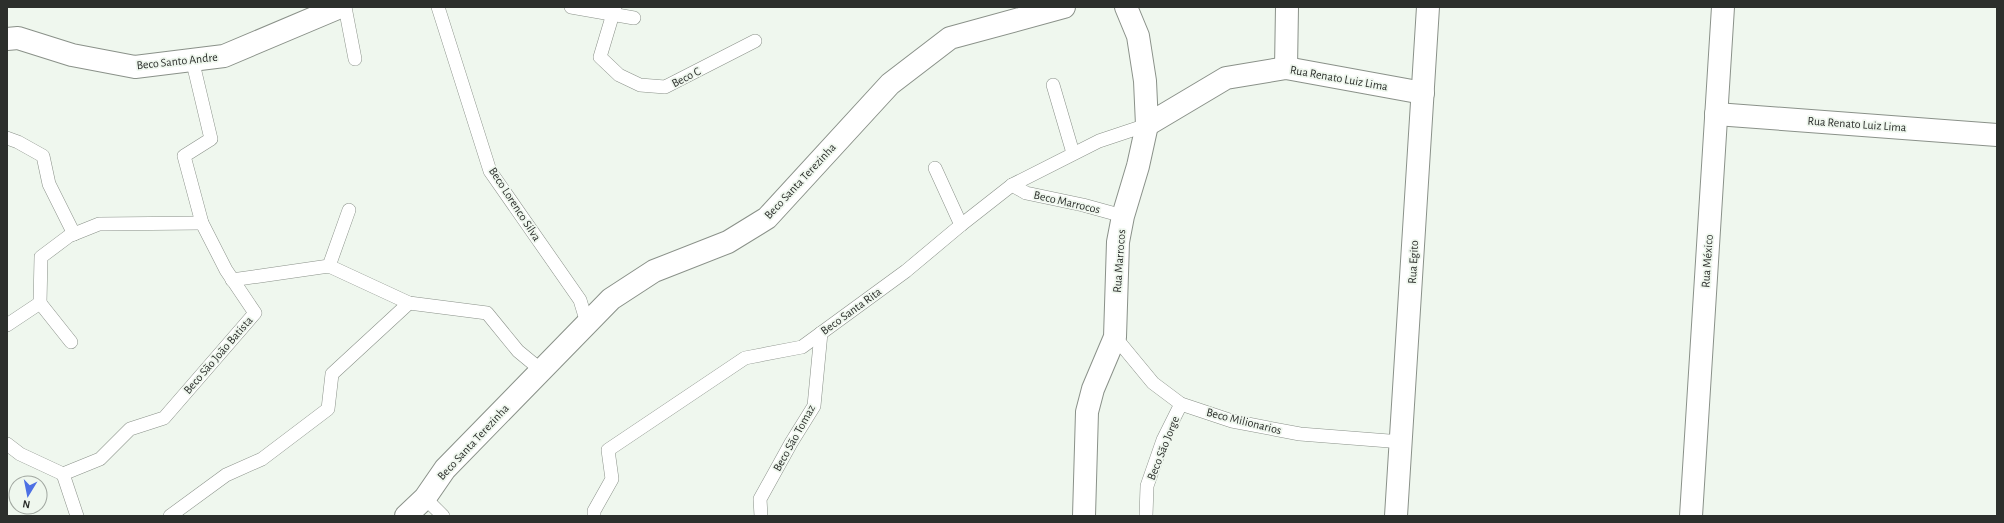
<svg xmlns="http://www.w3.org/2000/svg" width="2004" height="523" font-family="'Alegreya Sans',sans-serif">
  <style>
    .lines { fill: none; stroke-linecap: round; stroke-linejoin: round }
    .service-casing { stroke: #8a9189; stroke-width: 14 }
    .minor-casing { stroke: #8a9189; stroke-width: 24 }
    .service { stroke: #fff; stroke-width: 13 }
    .minor { stroke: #fff; stroke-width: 22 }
    .labels { text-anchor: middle; stroke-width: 3.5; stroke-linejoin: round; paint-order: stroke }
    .street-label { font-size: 12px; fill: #2c2f2c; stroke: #eff7ee }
  </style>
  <rect width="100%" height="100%" fill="#eff7ee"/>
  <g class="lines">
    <!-- service casing -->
    <g class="service-casing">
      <g id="service">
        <path d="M 345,7 L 355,59"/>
        <path d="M 438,7 L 490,171 L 580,300 L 587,323"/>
        <path d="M 571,7 L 634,18"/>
        <path d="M 615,7 L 600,57 L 619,75 L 640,85 L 665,87 L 755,41"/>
        <path d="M 1053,85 L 1073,153"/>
        <path d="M 7,138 L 18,142 L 43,156 L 49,184 L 74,234"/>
        <path d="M 935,168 L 961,225"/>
        <path d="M 1012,185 L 1026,193 L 1083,205 L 1123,216"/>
        <path d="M 329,266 L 349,210"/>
        <path d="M 232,280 L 329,266 L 409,303 L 487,313 L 518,351 L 541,370"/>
        <path d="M 40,303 L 41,257 L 69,236 L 99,224 L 202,223"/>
        <path d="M 40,303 L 71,342"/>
        <path d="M 7,325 L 40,303"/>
        <path d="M 1115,337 L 1153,383 L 1181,404 L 1232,421 L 1300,434 L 1402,442"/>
        <path d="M 7,444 L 20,454 L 63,474"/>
        <path d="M 63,474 L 100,459 L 130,429 L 164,418 L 255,313 L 226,270 L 202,223 L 184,156 L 211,139 L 192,59"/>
        <path d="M 63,474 L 77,516"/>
        <path d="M 425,498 L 443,516"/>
        <path d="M 170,516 L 226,475 L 262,459 L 328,409 L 332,374 L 409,303"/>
        <path d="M 594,516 L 594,511 L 612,479 L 608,450 L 745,358 L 802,347 L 906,271 L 961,225 L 1012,185 L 1099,141 L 1147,125"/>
        <path d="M 761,516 L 760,499 L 791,443 L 814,406 L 821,333"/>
        <path d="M 1146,516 L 1147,486 L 1163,440 L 1181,404"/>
      </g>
    </g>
    <!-- minor casing -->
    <g class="minor-casing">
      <g id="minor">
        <path d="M 7,39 L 18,38 L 72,55 L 135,67 L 224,56 L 340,7"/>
        <path d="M 1286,68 L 1287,7"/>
        <path d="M 1716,114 L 1997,135"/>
        <path d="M 1147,125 L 1226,78 L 1286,68 L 1423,93"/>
        <path d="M 406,516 L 425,498 L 445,469 L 611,299 L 654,271 L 728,242 L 767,218 L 890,84 L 950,38 L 1064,7"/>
        <path d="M 1084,516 L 1087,412 L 1093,389 L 1115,337 L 1118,242 L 1123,216 L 1138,166 L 1147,125 L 1145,81 L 1138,36 L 1126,7"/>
        <path d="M 1396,516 L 1428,7"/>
        <path d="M 1691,516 L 1723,7"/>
      </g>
    </g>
    <!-- service -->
    <use href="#service" class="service"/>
    <!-- minor -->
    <use href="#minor" class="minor"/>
  </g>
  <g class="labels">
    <!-- street labels -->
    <g class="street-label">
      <text transform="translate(177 61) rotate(-6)" y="4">Beco Santo Andre</text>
      <text transform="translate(686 77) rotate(-27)" y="4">Beco C</text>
      <text transform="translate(1339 78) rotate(10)" y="4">Rua Renato Luiz Lima</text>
      <text transform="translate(1857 124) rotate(4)" y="4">Rua Renato Luiz Lima</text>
      <text transform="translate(800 181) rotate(-47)" y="4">Beco Santa Terezinha</text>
      <text transform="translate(1067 202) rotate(13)" y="4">Beco Marrocos</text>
      <text transform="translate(515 204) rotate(57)" y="4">Beco Lorenco Silva</text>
      <text transform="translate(1119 261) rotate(-86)" y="4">Rua Marrocos</text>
      <text transform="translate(1707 261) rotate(-86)" y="4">Rua México</text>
      <text transform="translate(1413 262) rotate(-87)" y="4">Rua Egito</text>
      <text transform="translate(851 311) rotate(-36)" y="4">Beco Santa Rita</text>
      <text transform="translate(218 355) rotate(-49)" y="4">Beco São João Batista</text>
      <text transform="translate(1244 421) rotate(14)" y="4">Beco Milionarios</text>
      <text transform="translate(794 438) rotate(-61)" y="4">Beco São Tomaz</text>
      <text transform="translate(473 442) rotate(-47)" y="4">Beco Santa Terezinha</text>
      <text transform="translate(1163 448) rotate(-68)" y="4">Beco São Jorge</text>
    </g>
  </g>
  <!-- border -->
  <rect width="2004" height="523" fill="none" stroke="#2c2f2c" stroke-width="16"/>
  <!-- north arrow -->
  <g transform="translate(28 495) rotate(190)"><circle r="19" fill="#eff7ee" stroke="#a1a7a0"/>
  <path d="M0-3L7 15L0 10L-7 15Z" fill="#4d70e4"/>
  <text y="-6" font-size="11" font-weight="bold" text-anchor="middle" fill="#2c2f2c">N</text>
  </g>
</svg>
